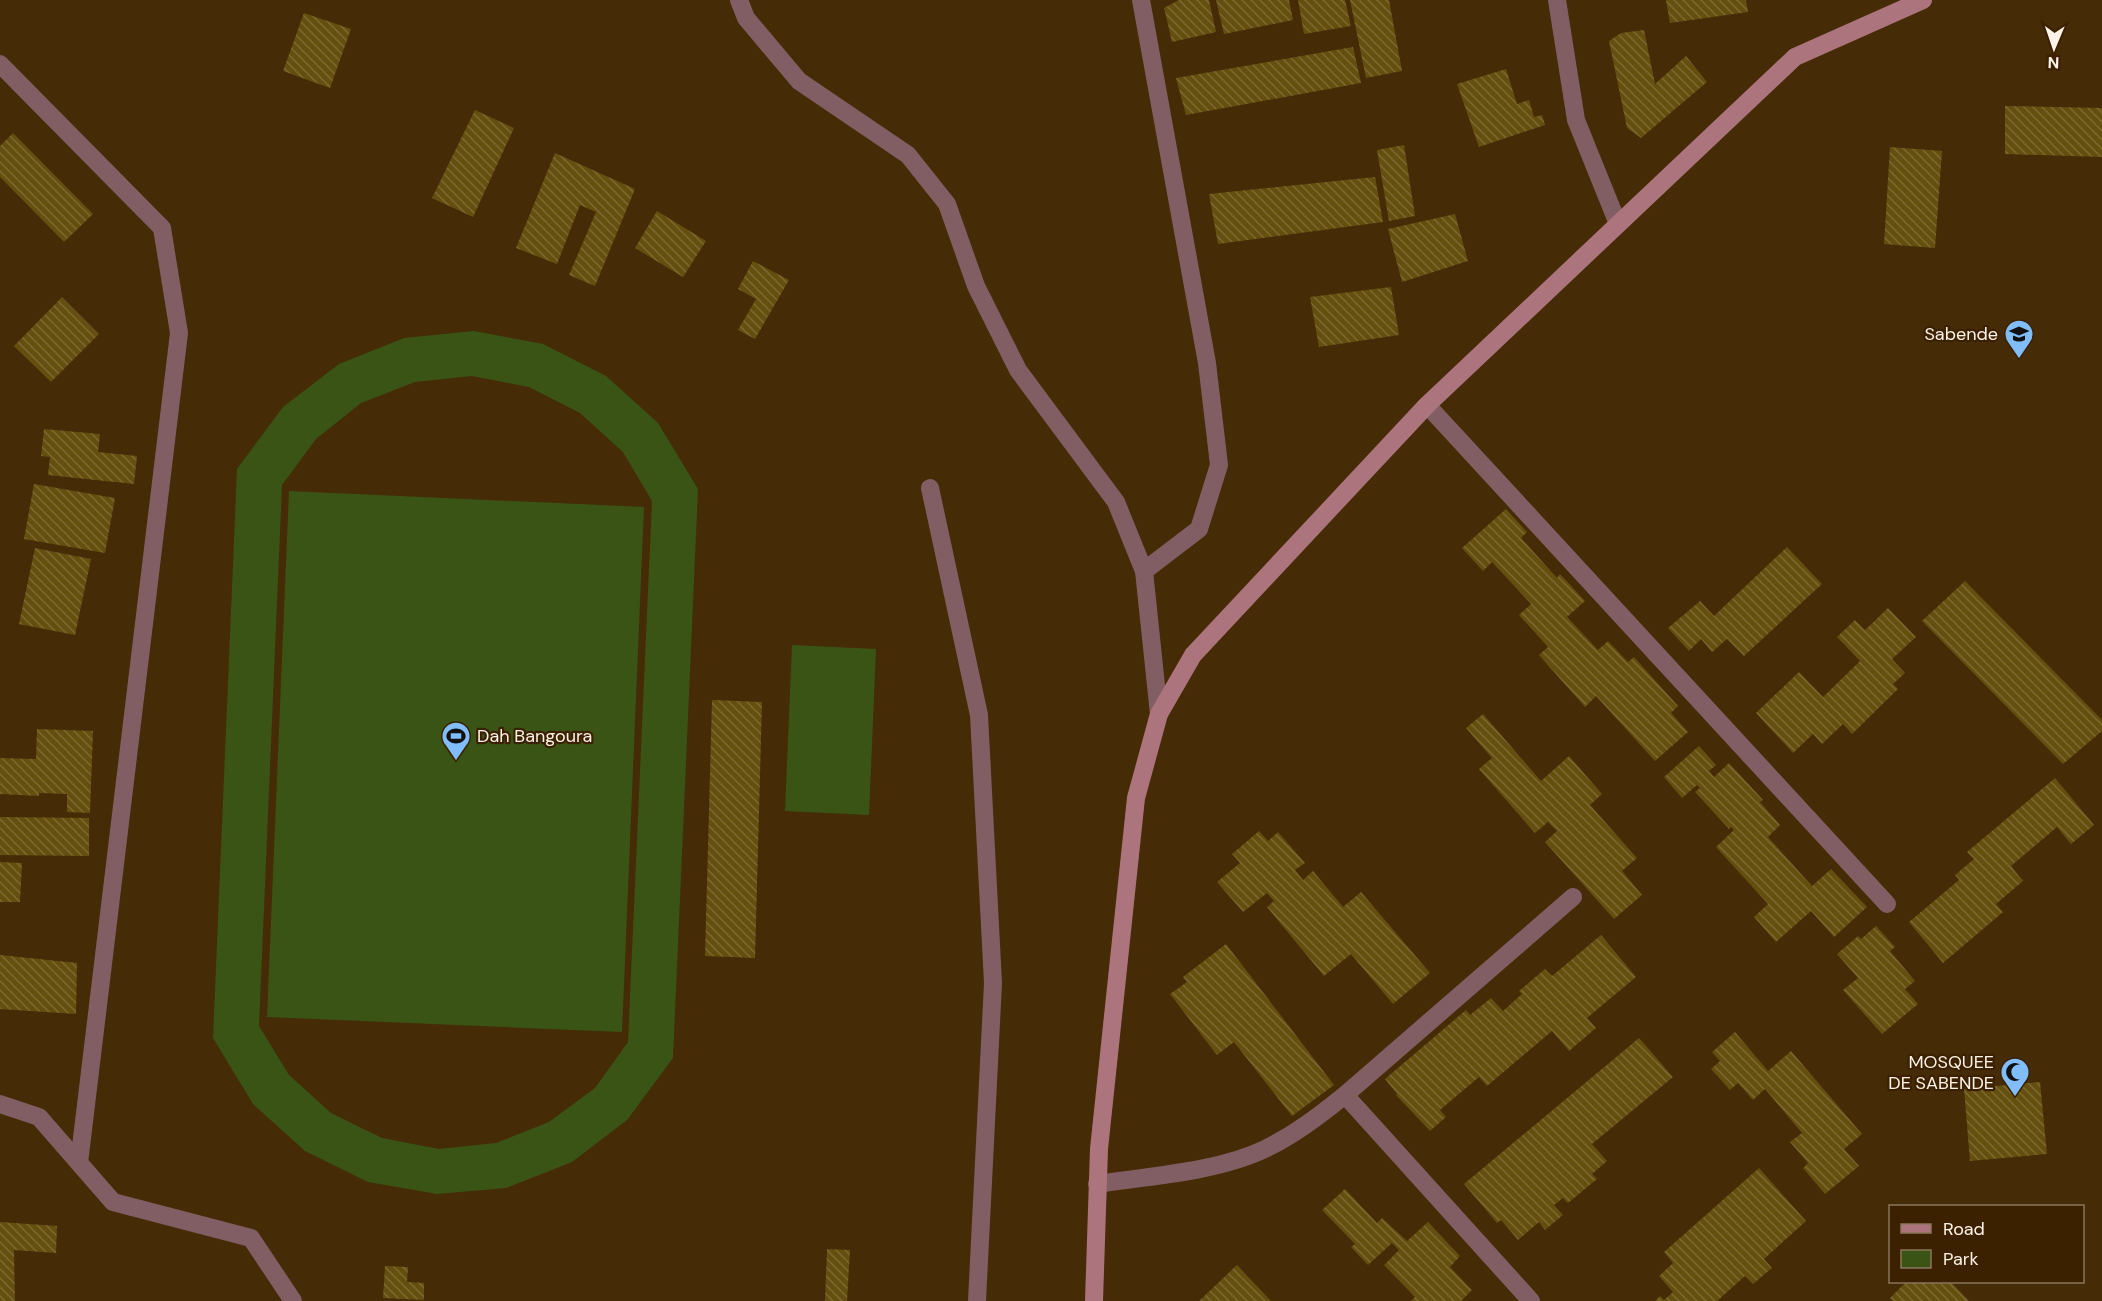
<svg xmlns="http://www.w3.org/2000/svg" width="2102" height="1301" font-family="'DM Sans',sans-serif">
  <style>
    .green { fill: #3a5416; fill-rule: evenodd }
    .building { fill: url(#building-back-hatch) }
    .lines { fill: none; stroke-linecap: round; stroke-linejoin: round }
    .street { stroke: #815e63; stroke-width: 18 }
    .secondary { stroke: #ac757e; stroke-width: 18 }
    .labels { text-anchor: middle; stroke-width: 4.5; stroke-linejoin: round; paint-order: stroke }
    .poi-label { font-size: 18px; fill: #fdf2e7; stroke: #3b2100; text-anchor: end }
  </style>
  <defs>
    <pattern id="building-back-hatch" width="6" height="6" patternUnits="userSpaceOnUse" patternTransform="scale(1.5)"><rect width="6" height="6" fill="#644f0e"/><path d="M-1 5l2 2M0 0l6 6M5-1l2 2" fill="none" stroke="#7b6931"/></pattern>
  </defs>
  <rect width="100%" height="100%" fill="#462b07"/>
  <!-- green -->
  <g class="green">
    <path d="M 474,331 L 543,344 L 606,376 L 658,423 L 698,489 L 673,1058 L 627,1120 L 572,1162 L 506,1188 L 437,1194 L 368,1182 L 305,1151 L 253,1104 L 213,1038 L 237,469 L 283,407 L 339,364 L 404,338 ZM 472,376 L 529,387 L 580,413 L 623,452 L 652,501 L 628,1042 L 595,1088 L 549,1122 L 496,1143 L 439,1149 L 382,1138 L 331,1113 L 289,1075 L 259,1026 L 282,485 L 316,439 L 361,403 L 415,382 Z"/>
    <path d="M 289,491 L 644,507 L 622,1032 L 267,1017 Z"/>
    <path d="M 792,645 L 876,649 L 869,815 L 785,811 Z"/>
  </g>
  <!-- building -->
  <g class="building">
    <path d="M 1179,0 L 1209,0 L 1216,32 L 1172,42 L 1164,8 Z"/>
    <path d="M 1216,0 L 1289,0 L 1293,20 L 1224,34 Z"/>
    <path d="M 1298,0 L 1345,0 L 1351,26 L 1304,34 Z"/>
    <path d="M 1350,0 L 1389,0 L 1402,71 L 1366,78 Z"/>
    <path d="M 1666,0 L 1746,0 L 1748,12 L 1670,23 Z"/>
    <path d="M 304,13 L 351,29 L 330,88 L 283,71 Z"/>
    <path d="M 1644,30 L 1655,84 L 1686,56 L 1707,82 L 1641,138 L 1627,128 L 1609,41 L 1621,33 Z"/>
    <path d="M 1353,47 L 1361,83 L 1186,115 L 1176,78 Z"/>
    <path d="M 1506,69 L 1517,104 L 1529,100 L 1534,117 L 1542,115 L 1545,125 L 1479,147 L 1457,84 Z"/>
    <path d="M 2005,106 L 2102,108 L 2102,157 L 2005,154 Z"/>
    <path d="M 475,110 L 514,128 L 473,217 L 432,198 Z"/>
    <path d="M 13,133 L 93,214 L 64,242 L 0,177 L 0,146 Z"/>
    <path d="M 1404,145 L 1415,216 L 1389,221 L 1377,150 Z"/>
    <path d="M 1890,147 L 1942,151 L 1935,248 L 1884,244 Z"/>
    <path d="M 555,153 L 635,189 L 595,286 L 569,275 L 596,212 L 580,205 L 557,264 L 516,248 Z"/>
    <path d="M 1375,177 L 1383,222 L 1218,244 L 1209,194 Z"/>
    <path d="M 657,211 L 706,241 L 683,277 L 635,248 Z"/>
    <path d="M 1455,214 L 1468,261 L 1402,282 L 1388,229 Z"/>
    <path d="M 753,261 L 789,280 L 755,339 L 738,330 L 756,299 L 738,289 Z"/>
    <path d="M 1391,287 L 1399,335 L 1319,347 L 1310,297 Z"/>
    <path d="M 62,297 L 99,334 L 51,382 L 14,346 Z"/>
    <path d="M 44,429 L 100,434 L 98,452 L 137,456 L 134,484 L 48,475 L 50,457 L 41,456 Z"/>
    <path d="M 34,484 L 115,498 L 105,553 L 24,539 Z"/>
    <path d="M 1506,509 L 1527,532 L 1521,538 L 1557,578 L 1560,574 L 1585,601 L 1567,617 L 1598,650 L 1608,641 L 1628,662 L 1634,657 L 1678,706 L 1671,713 L 1688,732 L 1655,761 L 1596,696 L 1585,707 L 1539,655 L 1548,647 L 1519,615 L 1531,604 L 1492,562 L 1483,571 L 1462,548 Z"/>
    <path d="M 1787,547 L 1822,584 L 1744,656 L 1727,639 L 1712,652 L 1701,639 L 1689,651 L 1668,628 L 1700,601 L 1714,616 Z"/>
    <path d="M 35,548 L 91,559 L 75,635 L 19,624 Z"/>
    <path d="M 1965,581 L 2102,720 L 2102,731 L 2063,764 L 1922,621 Z"/>
    <path d="M 1888,608 L 1916,637 L 1892,659 L 1905,673 L 1893,684 L 1898,689 L 1852,734 L 1843,724 L 1822,744 L 1813,734 L 1793,753 L 1756,713 L 1799,672 L 1823,697 L 1860,661 L 1837,637 L 1855,620 L 1865,630 Z"/>
    <path d="M 712,700 L 762,702 L 755,958 L 705,956 Z"/>
    <path d="M 1483,714 L 1541,781 L 1569,756 L 1602,794 L 1590,805 L 1637,858 L 1622,871 L 1642,895 L 1614,919 L 1545,842 L 1557,831 L 1548,822 L 1535,833 L 1479,769 L 1492,758 L 1466,728 Z"/>
    <path d="M 37,729 L 93,731 L 90,813 L 67,812 L 67,794 L 39,793 L 39,796 L 0,794 L 0,758 L 36,759 Z"/>
    <path d="M 1699,746 L 1716,765 L 1709,771 L 1714,777 L 1729,763 L 1763,800 L 1760,802 L 1780,825 L 1768,837 L 1812,886 L 1831,869 L 1867,907 L 1834,937 L 1811,911 L 1776,942 L 1754,917 L 1768,904 L 1716,847 L 1734,830 L 1731,827 L 1729,829 L 1695,792 L 1700,788 L 1697,785 L 1682,798 L 1664,777 Z"/>
    <path d="M 2055,778 L 2094,825 L 2071,844 L 2057,827 L 2011,866 L 2023,881 L 1996,904 L 2003,912 L 1943,963 L 1909,922 L 1959,880 L 1955,875 L 1974,859 L 1967,852 Z"/>
    <path d="M 0,817 L 89,818 L 89,856 L 0,855 Z"/>
    <path d="M 1259,831 L 1268,841 L 1278,832 L 1305,863 L 1295,870 L 1303,880 L 1313,871 L 1343,907 L 1361,892 L 1430,973 L 1393,1004 L 1351,954 L 1324,976 L 1267,907 L 1274,901 L 1267,893 L 1243,912 L 1217,882 L 1240,863 L 1232,854 Z"/>
    <path d="M 0,862 L 22,863 L 20,902 L 0,902 Z"/>
    <path d="M 1876,926 L 1895,947 L 1890,951 L 1915,981 L 1905,989 L 1918,1004 L 1882,1034 L 1843,990 L 1858,978 L 1837,954 L 1858,936 L 1861,939 Z"/>
    <path d="M 1601,935 L 1636,977 L 1587,1018 L 1596,1028 L 1569,1051 L 1552,1031 L 1487,1086 L 1479,1077 L 1440,1110 L 1446,1117 L 1430,1131 L 1396,1095 L 1397,1094 L 1385,1079 L 1466,1010 L 1470,1015 L 1491,998 L 1503,1011 L 1522,994 L 1519,991 L 1545,969 L 1552,976 Z"/>
    <path d="M 1226,944 L 1334,1085 L 1292,1116 L 1234,1042 L 1217,1055 L 1170,994 L 1187,982 L 1183,977 Z"/>
    <path d="M 0,955 L 77,963 L 76,1014 L 0,1009 Z"/>
    <path d="M 1735,1032 L 1768,1071 L 1791,1051 L 1862,1134 L 1844,1149 L 1859,1166 L 1825,1194 L 1803,1168 L 1808,1163 L 1790,1142 L 1802,1133 L 1765,1089 L 1753,1100 L 1738,1083 L 1730,1090 L 1711,1069 L 1720,1061 L 1712,1052 Z"/>
    <path d="M 1639,1038 L 1673,1077 L 1592,1144 L 1607,1161 L 1592,1174 L 1597,1179 L 1568,1203 L 1563,1198 L 1554,1205 L 1563,1215 L 1545,1230 L 1539,1222 L 1518,1240 L 1501,1220 L 1497,1223 L 1464,1184 Z"/>
    <path d="M 2040,1082 L 2047,1154 L 1970,1161 L 1964,1089 Z"/>
    <path d="M 1759,1168 L 1806,1221 L 1764,1259 L 1772,1268 L 1753,1284 L 1745,1276 L 1717,1301 L 1655,1301 L 1660,1296 L 1664,1300 L 1673,1292 L 1659,1276 L 1673,1263 L 1664,1252 Z"/>
    <path d="M 1345,1189 L 1377,1223 L 1382,1218 L 1407,1241 L 1428,1222 L 1460,1256 L 1450,1267 L 1472,1290 L 1461,1301 L 1411,1301 L 1415,1297 L 1384,1265 L 1399,1250 L 1392,1243 L 1368,1265 L 1351,1247 L 1355,1244 L 1322,1210 Z"/>
    <path d="M 0,1222 L 57,1226 L 56,1253 L 14,1250 L 15,1301 L 0,1301 Z"/>
    <path d="M 827,1249 L 850,1250 L 847,1301 L 825,1301 Z"/>
    <path d="M 1237,1265 L 1271,1301 L 1199,1301 Z"/>
    <path d="M 385,1266 L 408,1267 L 407,1282 L 424,1283 L 424,1300 L 383,1298 Z"/>
    <path d="M 1906,1282 L 1951,1282 L 1969,1301 L 1893,1301 L 1890,1298 Z"/>
  </g>
  <g class="lines">
    <!-- street -->
    <g class="street">
      <path d="M 739,0 L 746,18 L 799,81 L 908,155 L 947,204 L 976,286 L 1018,370 L 1116,502 L 1144,571 L 1159,714"/>
      <path d="M 1141,0 L 1207,363 L 1219,465 L 1199,529 L 1144,571"/>
      <path d="M 1557,0 L 1576,120 L 1618,224"/>
      <path d="M 0,64 L 162,228 L 179,333 L 79,1163"/>
      <path d="M 1427,405 L 1887,904"/>
      <path d="M 930,488 L 979,715 L 993,983 L 977,1301"/>
      <path d="M 1345,1095 L 1573,897"/>
      <path d="M 0,1104 L 39,1117 L 113,1202 L 251,1238 L 293,1301"/>
      <path d="M 1097,1184 C 1149,1176 1217,1172 1265,1149 C 1294,1135 1319,1116 1345,1095 L 1531,1301"/>
    </g>
    <!-- secondary -->
    <path class="secondary" d="M 1094,1301 L 1099,1149 L 1136,798 L 1159,714 L 1193,655 L 1427,405 L 1795,57 L 1923,0"/>
  </g>
  <!-- icons -->
  <defs>
    <g id="school-pin" transform="scale(1.5)"><path d="M0 17L-7.5 6A9.5 9.5 0 1 1 7.5 6Z" fill="#80bdfa" stroke="#3b2100"/><path d="M0-5L7-2L0 1L-7-2ZM-4 1L0 2.5L4 1V4Q0 6-4 4Z" fill="#111"/></g>
    <g id="stadium-pin" transform="scale(1.5)"><path d="M0 17L-7.5 6A9.5 9.5 0 1 1 7.5 6Z" fill="#80bdfa" stroke="#3b2100"/><path d="M0-5a6.5 5 0 1 0 0 10a6.5 5 0 1 0 0-10ZM-3.5-1.8h7v3.6h-7Z" fill="#111"/></g>
    <g id="mosque-pin" transform="scale(1.5)"><path d="M0 17L-7.5 6A9.5 9.5 0 1 1 7.5 6Z" fill="#80bdfa" stroke="#3b2100"/><path d="M3.5-4.9A6 6 0 1 0 3.5 4.9A5 5 0 1 1 3.5-4.9Z" fill="#111"/></g>
  </defs>
  <g fill-rule="evenodd">
    <use href="#school-pin" x="2019" y="334"/>
    <use href="#stadium-pin" x="456" y="736"/>
    <use href="#mosque-pin" x="2015" y="1072"/>
  </g>
  <g class="labels">
    <!-- poi labels -->
    <g class="poi-label">
      <text x="1998" y="340">Sabende</text>
      <text x="477" y="742" text-anchor="start">Dah Bangoura</text>
      <text x="1994" y="1068">MOSQUEE<tspan x="1994" dy="21">DE SABENDE</tspan></text>
    </g>
  </g>
  <!-- legend -->
  <rect x="1889" y="1205" width="195" height="78" fill="#3b2100" stroke="#89755c" stroke-width="1.5"/>
  <rect x="1901" y="1224" width="30" height="9" fill="#ac757e" stroke="#89755c" stroke-width="1.5"/>
  <text x="1943" y="1235" font-size="18" fill="#fdf2e7">Road</text>
  <rect x="1901" y="1250" width="30" height="18" fill="#3a5416" stroke="#89755c" stroke-width="1.5"/>
  <text x="1943" y="1265" font-size="18" fill="#fdf2e7">Park</text>
  <!-- north arrow -->
  <g transform="translate(2054 48) rotate(182)" stroke="#3b2100" stroke-width="4.5" paint-order="stroke">
  <path d="M0-4.5L10 22L0 15L-10 22Z" fill="#fdf2e7"/>
  <text y="-9" font-size="16" font-weight="bold" text-anchor="middle" fill="#fdf2e7">N</text>
  </g>
</svg>
